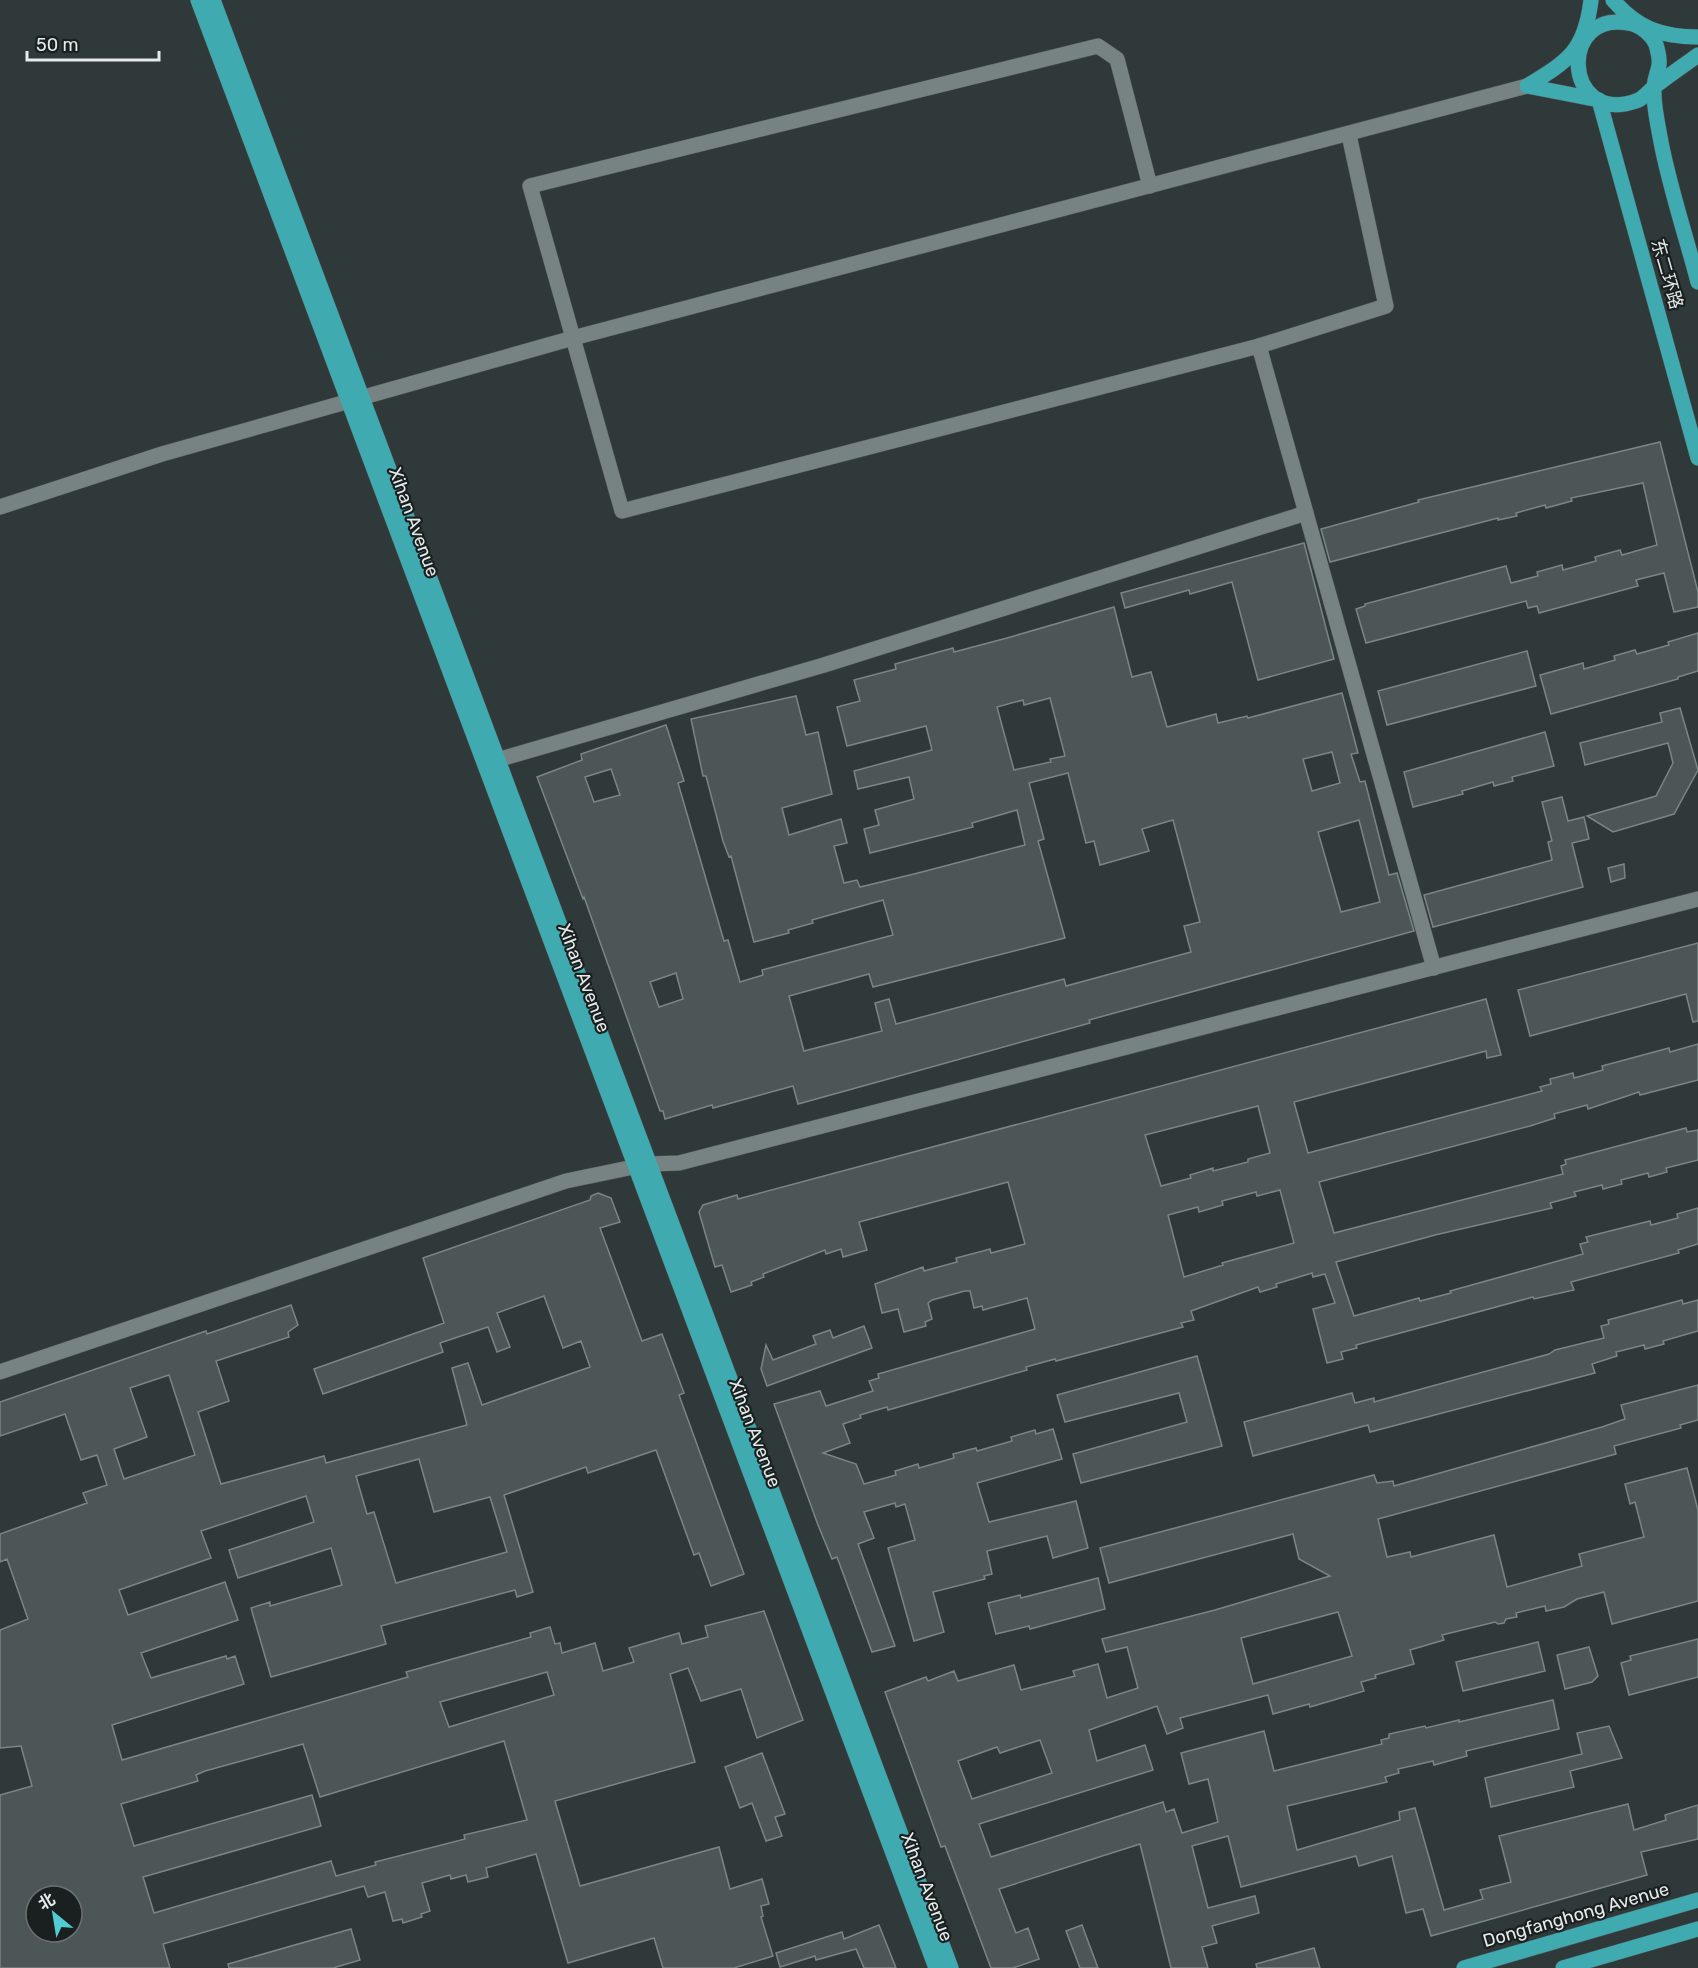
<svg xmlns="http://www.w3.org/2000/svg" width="1698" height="1968" font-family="Rubik,'Noto Sans SC',sans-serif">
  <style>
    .building { fill: #4c5657; stroke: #7a8686; stroke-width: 1.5; fill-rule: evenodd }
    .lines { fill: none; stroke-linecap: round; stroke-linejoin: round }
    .minor-casing { stroke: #4d5556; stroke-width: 16 }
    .major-casing { stroke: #4d5556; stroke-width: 16 }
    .minor { stroke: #778283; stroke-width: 15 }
    .major { stroke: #3fabb1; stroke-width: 15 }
    .labels { text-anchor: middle; stroke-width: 4.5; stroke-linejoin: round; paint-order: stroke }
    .street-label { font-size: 18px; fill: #e5ebeb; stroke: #1a1f1f }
  </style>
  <rect width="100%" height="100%" fill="#2f3939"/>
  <!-- building -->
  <g class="building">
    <path d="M 1660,442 L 1698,592 L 1698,607 L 1674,612 L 1664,573 L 1636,580 L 1638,586 L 1539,613 L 1537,606 L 1528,608 L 1526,601 L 1366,643 L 1356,609 L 1365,606 L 1365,604 L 1506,566 L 1511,583 L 1538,576 L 1537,572 L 1562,565 L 1563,570 L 1596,561 L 1595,557 L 1620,550 L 1622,555 L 1657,545 L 1643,483 L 1571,498 L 1572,501 L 1546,508 L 1545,505 L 1516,513 L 1517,516 L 1498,520 L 1498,518 L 1330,562 L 1321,529 L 1419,502 L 1418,500 Z"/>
    <path d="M 1304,543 L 1334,659 L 1258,680 L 1232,582 L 1190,594 L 1189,590 L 1125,608 L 1121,593 Z"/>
    <path d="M 1114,607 L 1132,677 L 1151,672 L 1167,727 L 1216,714 L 1218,723 L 1247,716 L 1248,718 L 1342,693 L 1358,753 L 1351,754 L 1360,782 L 1365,781 L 1389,875 L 1397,873 L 1414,931 L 1089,1020 L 1090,1023 L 798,1104 L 793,1086 L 713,1108 L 712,1105 L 665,1119 L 663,1111 L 660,1111 L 584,897 L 583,899 L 537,777 L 582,760 L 581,754 L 666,725 L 684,781 L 678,783 L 724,941 L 728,940 L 740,982 L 763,975 L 762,970 L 893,935 L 883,900 L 812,920 L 813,923 L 788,930 L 789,933 L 754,942 L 731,856 L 729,857 L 723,841 L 706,776 L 703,776 L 691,719 L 796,696 L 806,735 L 818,732 L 832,794 L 782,808 L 789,835 L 841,819 L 847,843 L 834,846 L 844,883 L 857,880 L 860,887 L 918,873 L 1025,845 L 1017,810 L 972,823 L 973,827 L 870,853 L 864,829 L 879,825 L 875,810 L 914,799 L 909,777 L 858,789 L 854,771 L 932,750 L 926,726 L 847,746 L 837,707 L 860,701 L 854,680 L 896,669 L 895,664 L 953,648 L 954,652 L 1007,638 ZM 1050,698 L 1065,756 L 1050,759 L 1051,762 L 1014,770 L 997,707 L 1023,700 L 1024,705 ZM 1332,752 L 1340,783 L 1312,791 L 1303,759 ZM 611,769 L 620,795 L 594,802 L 585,777 ZM 1068,773 L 1086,843 L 1094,841 L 1100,865 L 1149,851 L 1142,829 L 1173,820 L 1200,922 L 1184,926 L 1191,952 L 1066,986 L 1064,979 L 896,1024 L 889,999 L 875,1003 L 882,1031 L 804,1051 L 789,996 L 869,974 L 873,987 L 1065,938 L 1038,841 L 1044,839 L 1029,783 ZM 1359,820 L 1380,902 L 1341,912 L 1318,832 ZM 676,973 L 683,999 L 659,1007 L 650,982 Z"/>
    <path d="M 1698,633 L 1698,671 L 1678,677 L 1678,679 L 1551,714 L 1540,675 L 1583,663 L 1584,669 L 1615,660 L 1614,656 L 1635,650 L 1637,654 L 1669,645 L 1668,642 Z"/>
    <path d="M 1527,651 L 1536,686 L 1387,725 L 1378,691 Z"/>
    <path d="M 1680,708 L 1698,770 L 1674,814 L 1613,832 L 1587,816 L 1656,796 L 1673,763 L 1668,743 L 1585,765 L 1580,743 L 1662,722 L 1660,713 Z"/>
    <path d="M 1545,732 L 1554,766 L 1512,777 L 1513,781 L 1494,786 L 1493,782 L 1462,791 L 1463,794 L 1413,807 L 1404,772 Z"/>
    <path d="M 1562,797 L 1568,821 L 1584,817 L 1589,839 L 1572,843 L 1583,887 L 1433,927 L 1424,895 L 1552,860 L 1548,842 L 1552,841 L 1542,802 Z"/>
    <path d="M 1624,864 L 1625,878 L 1611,882 L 1608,868 Z"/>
    <path d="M 1698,943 L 1698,1021 L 1693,1022 L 1686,994 L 1530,1036 L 1518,990 Z"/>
    <path d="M 1486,999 L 1501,1055 L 1487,1058 L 1486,1051 L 1294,1102 L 1308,1153 L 1542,1091 L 1540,1087 L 1551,1084 L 1550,1079 L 1573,1073 L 1574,1078 L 1603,1070 L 1602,1066 L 1669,1048 L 1670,1052 L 1698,1044 L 1698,1080 L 1640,1095 L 1639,1092 L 1588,1109 L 1587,1105 L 1554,1114 L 1555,1118 L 1530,1126 L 1319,1182 L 1334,1233 L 1563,1174 L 1561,1166 L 1566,1164 L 1565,1160 L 1686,1128 L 1687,1132 L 1698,1130 L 1698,1160 L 1666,1168 L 1667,1172 L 1649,1177 L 1648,1173 L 1621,1180 L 1622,1184 L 1603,1189 L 1602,1185 L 1574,1192 L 1576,1196 L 1550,1203 L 1552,1208 L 1435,1235 L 1336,1262 L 1354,1316 L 1419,1298 L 1420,1301 L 1451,1293 L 1450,1291 L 1583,1254 L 1580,1244 L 1588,1242 L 1586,1237 L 1650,1221 L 1651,1225 L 1678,1218 L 1677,1214 L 1698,1208 L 1698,1244 L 1678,1250 L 1679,1253 L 1571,1282 L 1574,1290 L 1534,1299 L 1533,1297 L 1356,1345 L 1357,1348 L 1341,1352 L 1343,1359 L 1327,1363 L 1313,1309 L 1335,1303 L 1325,1274 L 1313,1277 L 1312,1273 L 1276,1284 L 1277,1287 L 1260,1292 L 1258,1287 L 1191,1311 L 1194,1320 L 1181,1323 L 1183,1327 L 1056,1361 L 1055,1359 L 1026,1367 L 1027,1370 L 888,1410 L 887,1407 L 860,1415 L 861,1418 L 843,1424 L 850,1443 L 823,1453 L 856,1464 L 864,1484 L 896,1475 L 895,1471 L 918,1464 L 919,1468 L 954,1458 L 953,1454 L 976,1448 L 977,1451 L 1012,1441 L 1011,1437 L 1035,1430 L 1036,1434 L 1053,1429 L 1062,1459 L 977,1483 L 989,1522 L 1076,1501 L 1088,1548 L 1053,1558 L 1047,1536 L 987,1551 L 992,1574 L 984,1576 L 985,1579 L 933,1592 L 944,1632 L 914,1641 L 888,1548 L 915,1540 L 905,1504 L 896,1507 L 895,1503 L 864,1512 L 874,1538 L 858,1544 L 895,1646 L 872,1652 L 837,1557 L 832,1559 L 818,1525 L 774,1404 L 820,1391 L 826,1406 L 873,1391 L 869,1381 L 879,1378 L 878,1374 L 1035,1329 L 1027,1298 L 983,1310 L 982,1306 L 974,1308 L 970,1291 L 965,1291 L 932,1300 L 928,1303 L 932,1319 L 925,1322 L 926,1326 L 904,1332 L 898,1309 L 882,1313 L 875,1284 L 923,1267 L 924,1271 L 957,1262 L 956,1258 L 983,1251 L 990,1249 L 991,1253 L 1025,1244 L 1008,1182 L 859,1222 L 867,1250 L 843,1257 L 841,1249 L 826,1254 L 825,1250 L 763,1274 L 764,1277 L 751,1282 L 752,1285 L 731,1292 L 722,1265 L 715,1267 L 699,1212 L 703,1205 L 737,1195 L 738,1199 ZM 1258,1106 L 1270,1153 L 1248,1159 L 1248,1162 L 1213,1171 L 1213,1168 L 1190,1175 L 1191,1178 L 1161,1186 L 1145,1135 ZM 1280,1190 L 1294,1243 L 1222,1263 L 1223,1265 L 1184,1277 L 1168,1215 L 1198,1207 L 1199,1212 L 1223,1205 L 1222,1201 L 1256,1192 L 1257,1196 Z"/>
    <path d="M 598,1193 L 611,1198 L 620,1222 L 600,1228 L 642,1341 L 662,1334 L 684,1393 L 679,1395 L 744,1574 L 711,1586 L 699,1553 L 694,1555 L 656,1450 L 588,1473 L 586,1467 L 504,1495 L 533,1592 L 517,1597 L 515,1590 L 381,1626 L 386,1644 L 271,1677 L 251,1608 L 270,1602 L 270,1606 L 342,1585 L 331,1548 L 238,1578 L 229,1550 L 314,1522 L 306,1496 L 201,1531 L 211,1558 L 119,1590 L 128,1615 L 225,1582 L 238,1620 L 141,1653 L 151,1678 L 226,1656 L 227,1659 L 235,1656 L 244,1684 L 112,1725 L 122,1760 L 408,1677 L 406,1672 L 531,1637 L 530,1633 L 550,1627 L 555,1644 L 560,1643 L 562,1653 L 595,1643 L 603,1671 L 634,1662 L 629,1648 L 679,1633 L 682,1644 L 708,1637 L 705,1626 L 764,1611 L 803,1720 L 757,1738 L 741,1689 L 701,1701 L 688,1668 L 670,1674 L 695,1762 L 555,1801 L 580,1886 L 719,1847 L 730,1889 L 762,1879 L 769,1904 L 761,1906 L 763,1916 L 761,1917 L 773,1956 L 734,1968 L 663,1968 L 654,1938 L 568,1963 L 536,1854 L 486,1868 L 488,1877 L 468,1882 L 466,1875 L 451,1879 L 450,1875 L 422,1883 L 430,1911 L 421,1914 L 422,1917 L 403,1923 L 402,1919 L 393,1921 L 385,1892 L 368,1897 L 364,1886 L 163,1944 L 170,1968 L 0,1968 L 0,1795 L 32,1786 L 21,1746 L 0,1748 L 0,1630 L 28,1619 L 7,1559 L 0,1562 L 0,1534 L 87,1503 L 83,1493 L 107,1485 L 97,1455 L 81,1460 L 65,1414 L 0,1436 L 0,1402 L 206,1331 L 207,1334 L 291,1305 L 298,1325 L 288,1332 L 289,1337 L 216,1361 L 229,1401 L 198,1412 L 221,1484 L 324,1456 L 326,1463 L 467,1425 L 452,1368 L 468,1363 L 482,1405 L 590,1367 L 581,1341 L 563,1348 L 544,1296 L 497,1313 L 510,1347 L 497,1352 L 488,1327 L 440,1343 L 443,1352 L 323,1394 L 314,1369 L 444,1323 L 423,1258 L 590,1200 L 591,1196 ZM 169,1375 L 195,1455 L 124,1479 L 114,1449 L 147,1437 L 130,1388 ZM 419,1459 L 434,1512 L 490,1497 L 507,1552 L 396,1583 L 374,1512 L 367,1514 L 356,1476 ZM 547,1672 L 554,1695 L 449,1727 L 440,1702 ZM 504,1741 L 527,1820 L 464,1835 L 465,1839 L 375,1862 L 376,1865 L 336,1876 L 331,1861 L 154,1913 L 143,1877 L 321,1826 L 312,1795 L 134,1846 L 121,1804 L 198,1781 L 196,1775 L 205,1771 L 303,1744 L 320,1797 ZM 36,1896 L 72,1896 L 72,1932 L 36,1932 Z"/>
    <path d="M 1682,1300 L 1683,1304 L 1698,1300 L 1698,1331 L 1663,1341 L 1664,1344 L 1645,1349 L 1644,1345 L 1616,1352 L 1617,1356 L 1592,1364 L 1595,1373 L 1370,1432 L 1368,1425 L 1253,1456 L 1244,1422 L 1352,1393 L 1355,1403 L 1374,1398 L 1374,1402 L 1549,1354 L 1555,1350 L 1604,1338 L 1601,1326 L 1609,1324 L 1608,1320 Z"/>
    <path d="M 864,1326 L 872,1348 L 767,1386 L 761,1369 L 766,1345 L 773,1360 L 816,1344 L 813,1336 L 830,1330 L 833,1338 Z"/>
    <path d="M 1197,1356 L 1222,1446 L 1081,1483 L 1073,1454 L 1187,1422 L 1179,1393 L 1065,1422 L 1057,1395 Z"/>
    <path d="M 1698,1385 L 1698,1420 L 1680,1425 L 1681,1428 L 1614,1446 L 1616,1454 L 1378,1519 L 1387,1557 L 1410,1552 L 1411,1557 L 1494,1535 L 1507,1587 L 1582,1566 L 1579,1554 L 1644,1537 L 1635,1502 L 1630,1504 L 1625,1484 L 1687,1468 L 1698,1510 L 1698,1601 L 1612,1624 L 1604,1592 L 1577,1599 L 1564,1607 L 1546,1611 L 1545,1606 L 1516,1613 L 1517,1617 L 1506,1619 L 1504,1623 L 1498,1624 L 1495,1622 L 1442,1635 L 1444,1640 L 1410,1650 L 1414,1664 L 1375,1675 L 1376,1678 L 1361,1682 L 1364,1691 L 1310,1707 L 1309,1704 L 1273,1714 L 1268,1695 L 1180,1718 L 1183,1728 L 1167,1734 L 1157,1706 L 1089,1730 L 1097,1761 L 1145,1745 L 1153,1770 L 979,1824 L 991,1857 L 1163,1802 L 1166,1812 L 1174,1809 L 1182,1833 L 1218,1822 L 1208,1779 L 1189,1784 L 1181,1753 L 1264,1731 L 1274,1771 L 1382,1744 L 1381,1740 L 1389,1738 L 1389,1734 L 1425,1726 L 1426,1728 L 1459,1720 L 1459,1722 L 1553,1700 L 1559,1729 L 1466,1751 L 1467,1756 L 1434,1765 L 1433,1761 L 1398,1769 L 1399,1773 L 1385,1777 L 1387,1782 L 1287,1806 L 1297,1850 L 1400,1820 L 1399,1812 L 1415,1808 L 1444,1910 L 1483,1899 L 1480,1890 L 1511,1882 L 1499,1836 L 1628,1804 L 1634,1830 L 1666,1820 L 1665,1815 L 1698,1805 L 1698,1839 L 1641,1852 L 1647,1875 L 1431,1936 L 1423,1909 L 1406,1913 L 1392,1856 L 1359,1866 L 1356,1856 L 1241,1887 L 1228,1836 L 1192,1846 L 1208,1908 L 1255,1896 L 1259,1913 L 1212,1926 L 1217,1943 L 1202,1947 L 1208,1968 L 1171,1968 L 1140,1844 L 999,1889 L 1016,1933 L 1028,1928 L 1039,1959 L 1013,1968 L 991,1968 L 945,1846 L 941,1847 L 885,1692 L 926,1677 L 928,1681 L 954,1671 L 958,1681 L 1014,1665 L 1021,1690 L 1075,1676 L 1073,1671 L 1098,1664 L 1107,1698 L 1138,1688 L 1127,1647 L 1106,1652 L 1102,1639 L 1215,1610 L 1330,1576 L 1299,1559 L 1293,1534 L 1109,1583 L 1100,1548 L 1374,1475 L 1377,1483 L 1393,1481 L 1394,1486 L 1602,1427 L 1625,1419 L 1621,1405 ZM 1338,1612 L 1352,1656 L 1253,1684 L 1241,1638 ZM 1040,1740 L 1052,1773 L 972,1799 L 958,1761 L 997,1747 L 1000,1753 Z"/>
    <path d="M 1098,1578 L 1105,1609 L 1030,1629 L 1029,1626 L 996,1634 L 988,1603 L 1020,1595 L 1021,1598 Z"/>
    <path d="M 1698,1639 L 1698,1677 L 1629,1695 L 1621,1663 L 1631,1660 L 1630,1656 Z"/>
    <path d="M 1538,1642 L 1545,1671 L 1463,1691 L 1456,1662 Z"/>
    <path d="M 1589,1647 L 1598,1676 L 1592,1682 L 1565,1689 L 1557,1655 Z"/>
    <path d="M 1609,1726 L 1622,1758 L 1570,1771 L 1574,1787 L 1491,1807 L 1485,1778 L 1582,1754 L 1577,1733 Z"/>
    <path d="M 762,1753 L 785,1814 L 775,1817 L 782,1836 L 766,1841 L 752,1803 L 740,1808 L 725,1767 Z"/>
    <path d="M 879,1925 L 896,1968 L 864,1968 L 856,1949 L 816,1960 L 815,1956 L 780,1967 L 776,1953 L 842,1932 L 844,1939 Z"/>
    <path d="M 1082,1925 L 1098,1968 L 1080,1968 L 1066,1931 Z"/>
    <path d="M 351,1929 L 360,1960 L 333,1968 L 229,1968 L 228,1964 Z"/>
    <path d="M 1314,1948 L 1320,1968 L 1257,1968 L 1256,1964 Z"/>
  </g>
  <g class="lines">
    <!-- minor casing -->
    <g class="minor-casing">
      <g id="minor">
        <path d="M 1150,186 L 1117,59 L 1098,46 L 530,186 L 622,511 L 1259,346 L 1386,306 L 1349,135"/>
        <path d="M 1259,346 L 1434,968"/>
        <path d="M 0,507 L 162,454 L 573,338 L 1527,86"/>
        <path d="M 497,760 L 824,665 L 1306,513"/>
        <path d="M 0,1372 L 566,1181 L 648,1164 L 679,1163 L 1698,899"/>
      </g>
    </g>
    <!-- major casing -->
    <g class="major-casing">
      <g id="major">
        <path d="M 198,0 L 936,1968"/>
        <path d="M 213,0 L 951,1968"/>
        <path d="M 1591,0 C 1585,51 1568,61 1527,86 L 1599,100 L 1698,458"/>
        <path d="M 1613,0 C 1637,28 1661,37 1698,37"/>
        <path d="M 1698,55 C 1683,66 1668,76 1654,87 C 1648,92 1643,99 1636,101 C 1562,127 1557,5 1633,24 C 1643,27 1655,38 1657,48 C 1663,70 1655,70 1654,88 C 1653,104 1658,125 1661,142 C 1670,189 1686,236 1698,282"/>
        <path d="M 1464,1968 L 1698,1900"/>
        <path d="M 1563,1968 L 1698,1929"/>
      </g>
    </g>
    <!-- minor -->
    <use href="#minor" class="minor"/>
    <!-- major -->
    <use href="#major" class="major"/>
  </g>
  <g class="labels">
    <!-- street labels -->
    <g class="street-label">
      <text transform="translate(1667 274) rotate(74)" y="6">东二环路</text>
      <text transform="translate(414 522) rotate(70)" y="6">Xihan Avenue</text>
      <text transform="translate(584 978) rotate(69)" y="6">Xihan Avenue</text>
      <text transform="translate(755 1433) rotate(69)" y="6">Xihan Avenue</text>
      <text transform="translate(927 1887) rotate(69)" y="6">Xihan Avenue</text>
      <text transform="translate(1576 1915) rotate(-16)" y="6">Dongfanghong Avenue</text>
    </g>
  </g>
  <!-- north arrow -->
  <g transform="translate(54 1914) rotate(330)"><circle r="28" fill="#1a1f1f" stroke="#6b7171" stroke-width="1.5"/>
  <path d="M0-4.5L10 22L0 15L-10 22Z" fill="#51ccd3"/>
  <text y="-9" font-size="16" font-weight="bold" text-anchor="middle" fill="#e5ebeb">北</text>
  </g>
  <!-- scale -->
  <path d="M27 51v9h132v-9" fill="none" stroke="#e5ebeb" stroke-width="3"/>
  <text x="36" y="51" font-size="18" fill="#e5ebeb" stroke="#1a1f1f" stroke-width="4.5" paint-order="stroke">50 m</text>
</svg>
